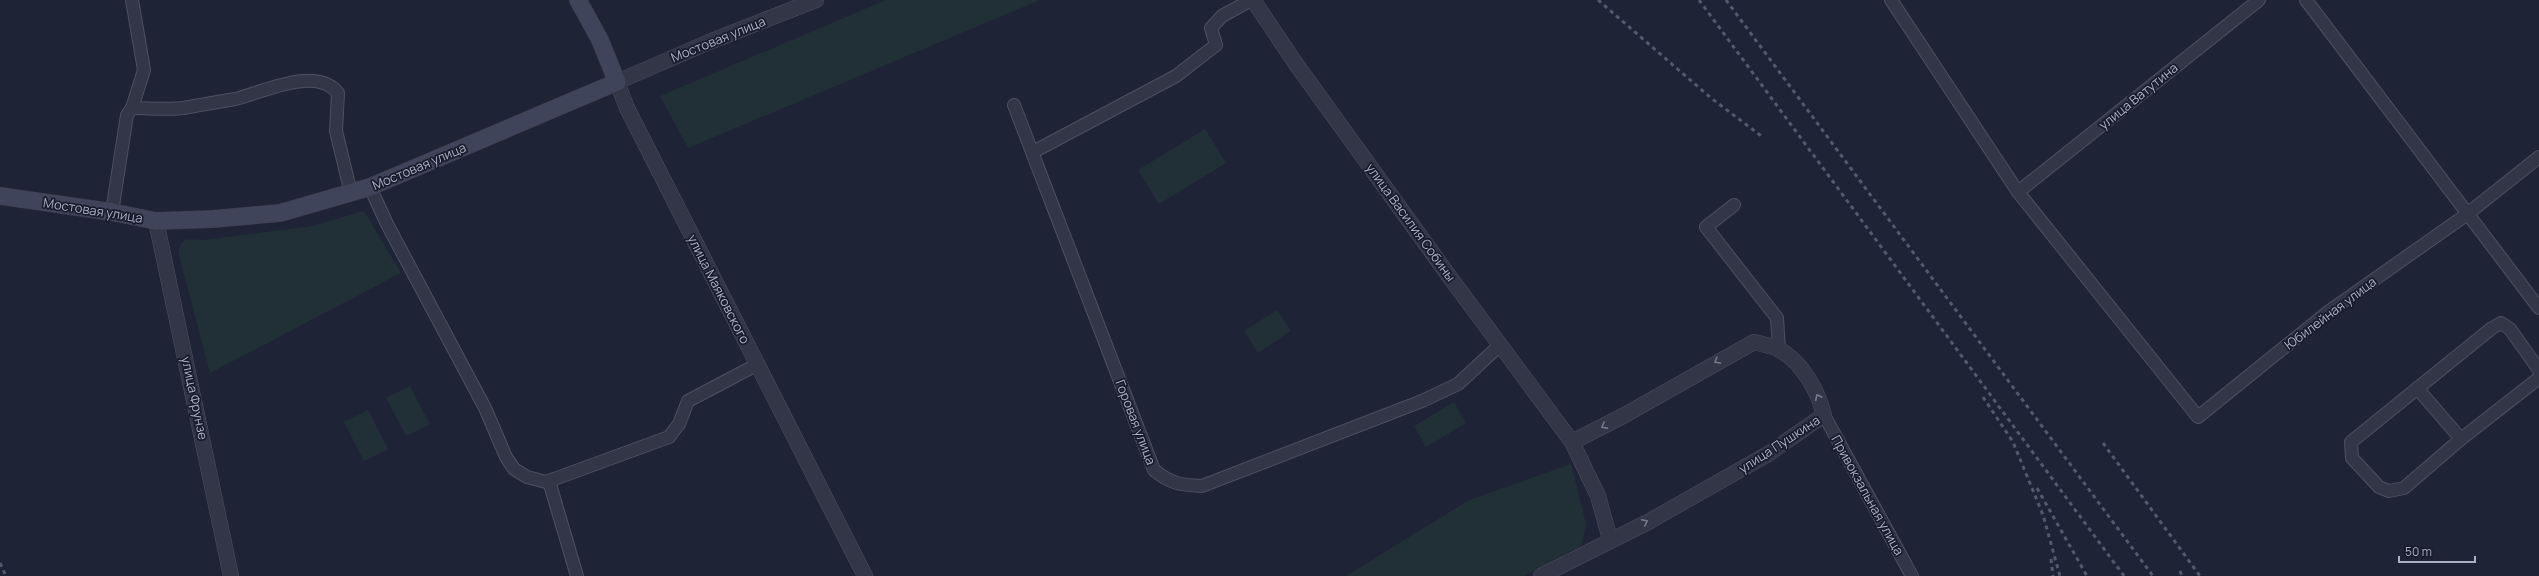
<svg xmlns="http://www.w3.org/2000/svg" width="2539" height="576" font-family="Manrope,sans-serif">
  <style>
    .green { fill: #212f37 }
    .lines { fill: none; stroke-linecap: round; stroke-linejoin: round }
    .minor-casing { stroke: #4d5062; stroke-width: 14 }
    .tertiary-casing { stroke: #4d5062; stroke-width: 16 }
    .secondary-casing { stroke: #3c3f50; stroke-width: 18 }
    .minor { stroke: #323646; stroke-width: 12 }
    .tertiary { stroke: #323646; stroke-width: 15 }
    .secondary { stroke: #40445a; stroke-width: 17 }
    .rail { stroke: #54596e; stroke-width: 3; stroke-dasharray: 4 4; stroke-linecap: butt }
    .oneway { stroke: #75798b }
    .labels { text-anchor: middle; stroke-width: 3.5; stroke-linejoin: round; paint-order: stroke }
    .street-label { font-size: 13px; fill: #acb0c4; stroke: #181b2b }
  </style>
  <rect width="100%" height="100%" fill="#1f2336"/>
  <!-- green -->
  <g class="green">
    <path d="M 886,0 L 1040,0 L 688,148 L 660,96 Z"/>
    <path d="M 1205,129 L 1226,163 L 1159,204 L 1138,170 Z"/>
    <path d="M 364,211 L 401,273 L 210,373 L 178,252 L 181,243 L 187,239 L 203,240 L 312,226 Z"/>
    <path d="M 1277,310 L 1291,331 L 1258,353 L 1244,331 Z"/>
    <path d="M 410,386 L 430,424 L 406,436 L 386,398 Z"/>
    <path d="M 1454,402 L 1466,423 L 1426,447 L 1414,426 Z"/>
    <path d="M 368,410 L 388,449 L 364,461 L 344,422 Z"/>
    <path d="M 1571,464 L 1586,524 L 1582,545 L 1524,576 L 1346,576 L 1469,500 Z"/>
  </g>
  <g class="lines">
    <!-- minor casing -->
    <g class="minor-casing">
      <g id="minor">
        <path d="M 1891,0 L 2018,192 L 2198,417 L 2328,312 L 2466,215 L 2539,157"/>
        <path d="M 2306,0 L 2539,308"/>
        <path d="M 1014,105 L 1154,470 C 1171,484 1181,485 1202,486 L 1422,401 L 1458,384 L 1500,345"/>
        <path d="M 132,108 C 148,108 167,110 183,108 C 200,105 218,102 235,99 C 261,93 316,65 338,93 L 336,131 L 351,193"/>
        <path d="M 1033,152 L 1176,76 L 1216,45 L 1211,28 L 1222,16 L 1251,0"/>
        <path d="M 370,187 L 387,224 L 485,408 L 506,457 L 514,469 L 527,477 L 546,482 L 669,437 L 679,424 L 688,401 L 758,364"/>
        <path d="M 2018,192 L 2259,0"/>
        <path d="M 1734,205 L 1706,227 L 1777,318 L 1779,350"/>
        <path d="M 112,212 L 127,115 L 132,108 L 144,70 L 132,0"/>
        <path d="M 2539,370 L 2510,329 L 2501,323 L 2492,328 L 2351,442 L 2352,458 L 2379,487 L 2389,491 L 2404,488 L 2461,439 L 2539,378"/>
        <path d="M 2417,388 L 2461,439"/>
        <path d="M 1824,415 L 1912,576"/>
        <path d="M 549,481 L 577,576"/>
      </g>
    </g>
    <!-- tertiary casing -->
    <g class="tertiary-casing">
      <g id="tertiary">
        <path d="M 816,0 L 709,42 L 617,82 L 627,108 L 865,576"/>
        <path d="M 1253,0 L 1296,64 L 1449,276 L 1572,442 L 1598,496 L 1610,539"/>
        <path d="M 156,221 L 231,576"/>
        <path d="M 1541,576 L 1648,522 L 1768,454 L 1824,415 C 1818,391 1802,361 1778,349 C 1771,346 1762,344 1754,342 L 1623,416 L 1572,442"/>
      </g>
    </g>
    <!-- secondary casing -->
    <g class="secondary-casing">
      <path id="secondary" d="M 0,196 L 112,212 L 156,221 L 213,219 L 280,213 L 370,187 L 617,82 L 600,40 L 578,0"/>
    </g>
    <!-- minor -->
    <use href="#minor" class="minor"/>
    <!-- tertiary -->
    <use href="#tertiary" class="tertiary"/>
    <!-- secondary -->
    <use href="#secondary" class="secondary"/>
    <!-- rail -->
    <g class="rail">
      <path d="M 1598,0 L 1711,98 L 1764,138"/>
      <path d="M 1699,0 L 2124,576"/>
      <path d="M 1726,0 L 2153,576"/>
      <path d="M 1983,397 L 2013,442 L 2043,515 L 2060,576"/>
      <path d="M 2103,443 L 2200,576"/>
      <path d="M 2037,488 L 2087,576"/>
      <path d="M 2051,559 L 2053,576"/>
      <path d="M 0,563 L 6,576"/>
      <path d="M 2180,571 L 2182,576"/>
    </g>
  </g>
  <!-- one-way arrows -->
  <defs><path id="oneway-chevron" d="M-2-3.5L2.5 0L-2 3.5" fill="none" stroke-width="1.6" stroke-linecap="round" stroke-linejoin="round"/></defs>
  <g class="oneway">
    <use href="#oneway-chevron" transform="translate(1717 361) rotate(150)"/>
    <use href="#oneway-chevron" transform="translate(1818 397) rotate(-116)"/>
    <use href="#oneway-chevron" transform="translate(1604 426) rotate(151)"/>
    <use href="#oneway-chevron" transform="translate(1645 522) rotate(-27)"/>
  </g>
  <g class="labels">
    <!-- street labels -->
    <g class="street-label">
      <text transform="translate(718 39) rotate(-22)" y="5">Мостовая улица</text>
      <text transform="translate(2138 96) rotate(-39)" y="5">улица Ватутина</text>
      <text transform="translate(419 166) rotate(-23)" y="5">Мостовая улица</text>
      <text transform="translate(93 210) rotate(9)" y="5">Мостовая улица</text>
      <text transform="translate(1411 222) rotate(54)" y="5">улица Василия Собины</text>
      <text transform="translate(719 289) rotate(63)" y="5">улица Маяковского</text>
      <text transform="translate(2330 313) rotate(-37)" y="5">Юбилейная улица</text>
      <text transform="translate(195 398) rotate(78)" y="5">улица Фрунзе</text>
      <text transform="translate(1136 422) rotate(69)" y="5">Горовая улица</text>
      <text transform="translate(1779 444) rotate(-33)" y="5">улица Пушкина</text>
      <text transform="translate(1868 495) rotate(61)" y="5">Привокзальная улица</text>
    </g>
  </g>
  <!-- scale -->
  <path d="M2399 556v6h76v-6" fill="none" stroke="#acb0c4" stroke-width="2"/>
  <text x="2405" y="556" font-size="12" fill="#acb0c4" stroke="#181b2b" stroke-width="3" paint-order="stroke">50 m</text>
</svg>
